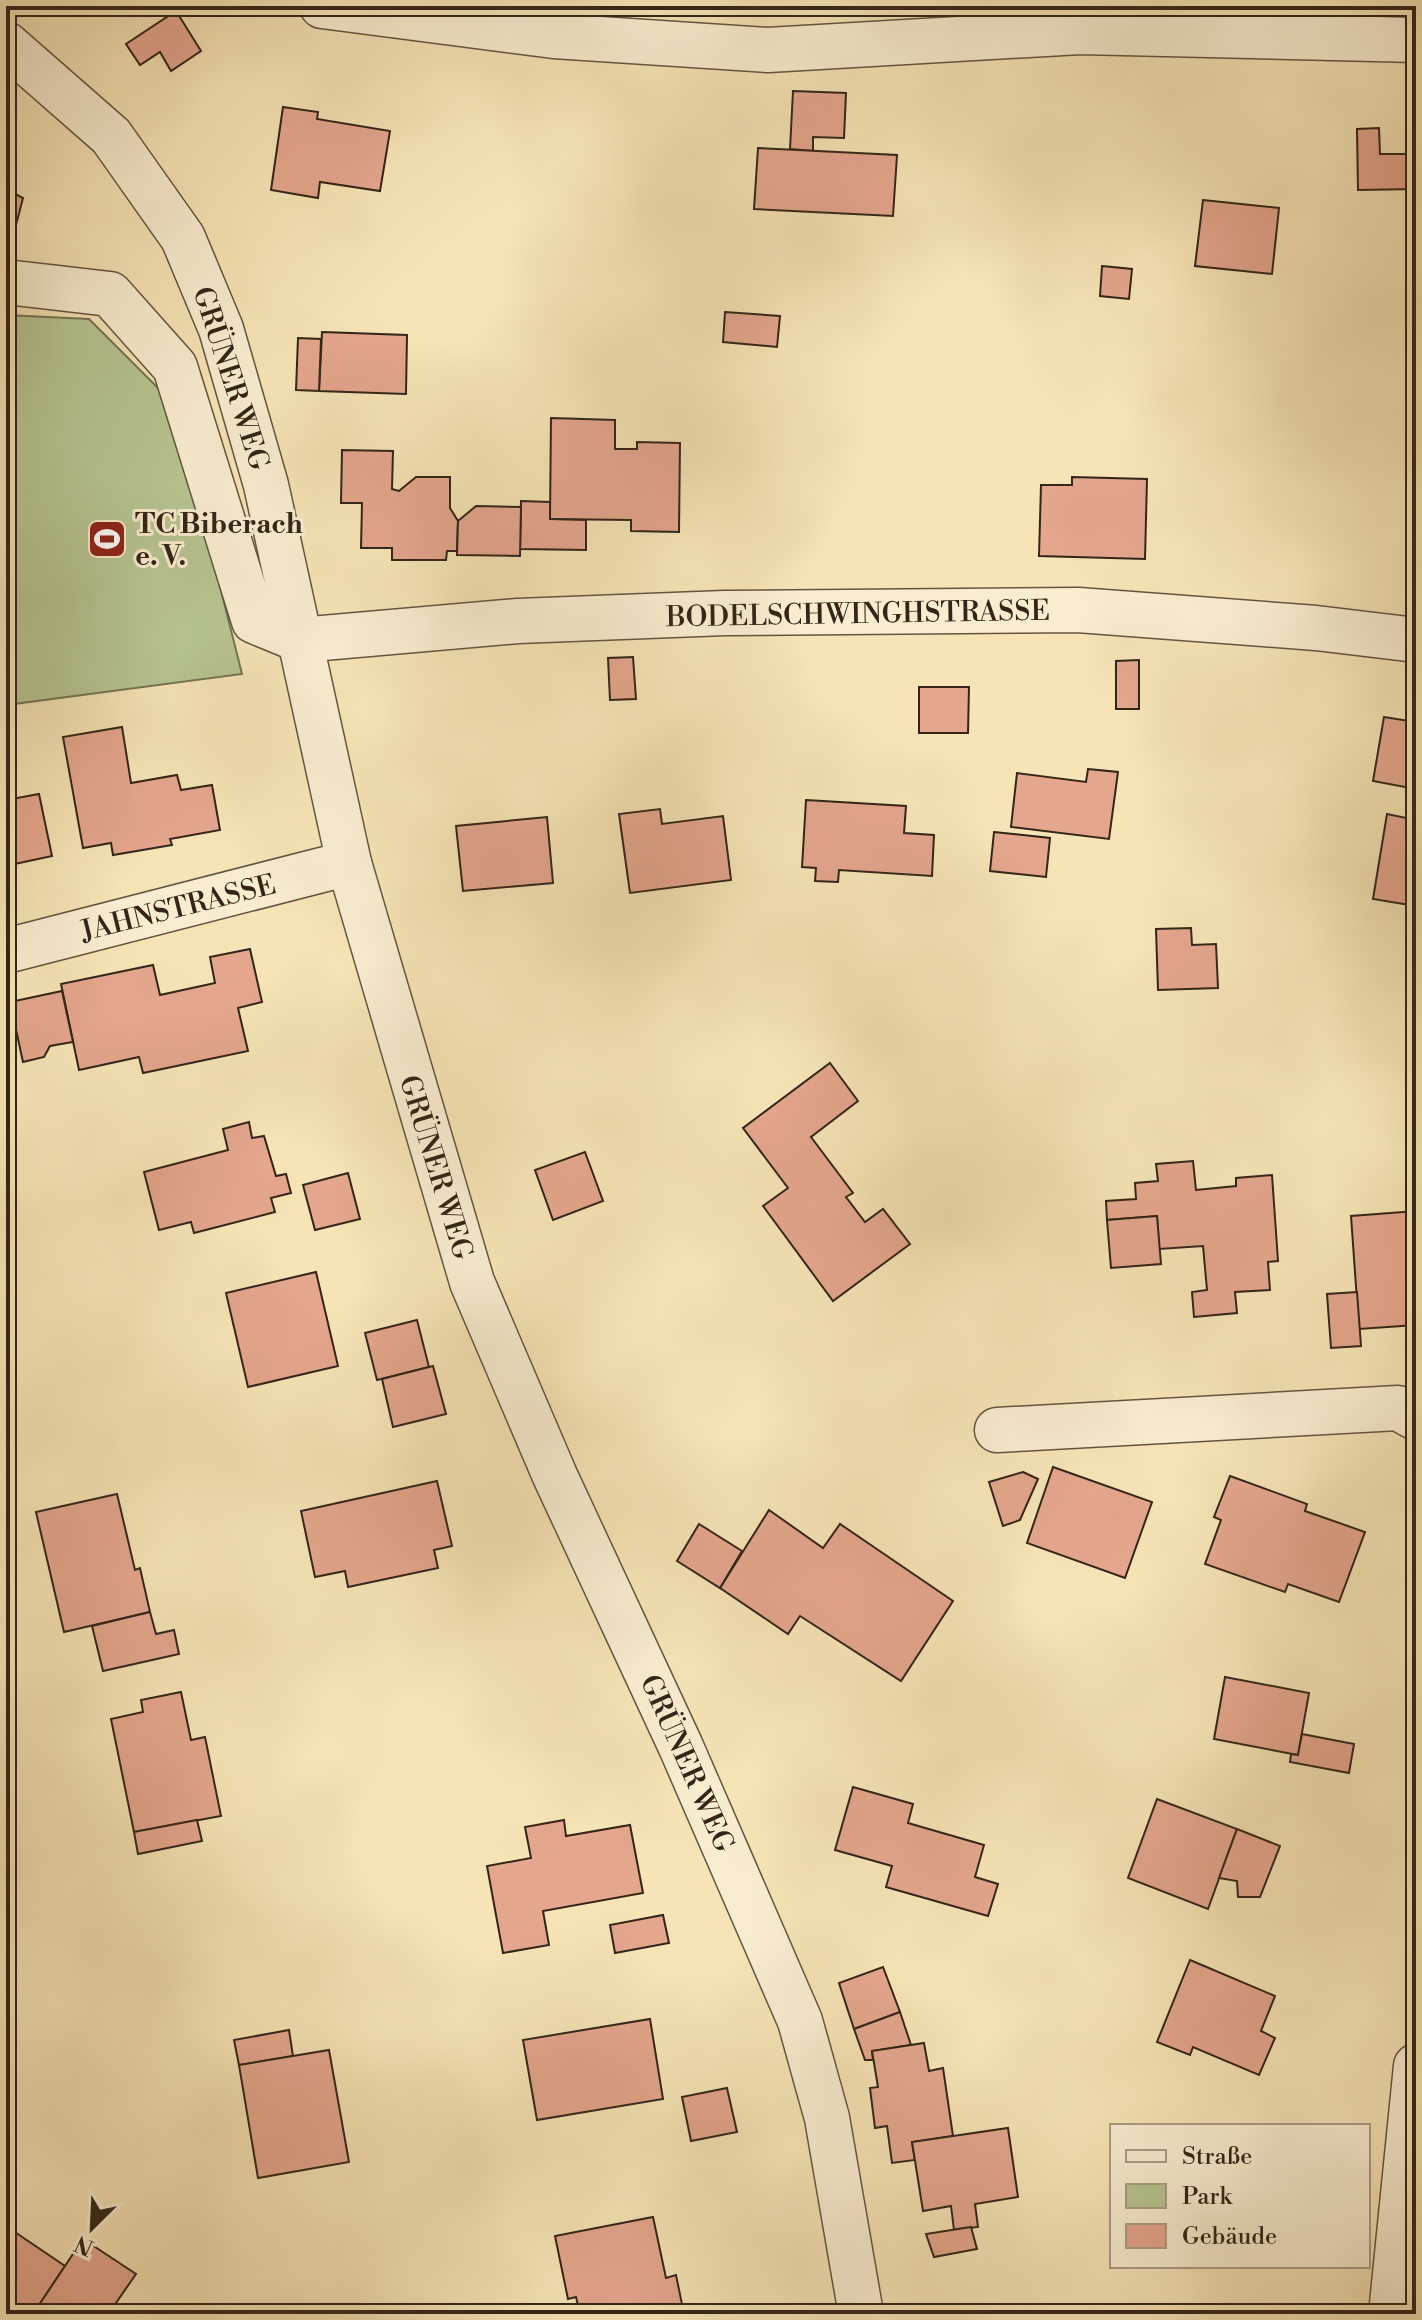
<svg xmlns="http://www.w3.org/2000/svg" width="1422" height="2320" font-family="'Libre Bodoni',serif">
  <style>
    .green { fill: #b7c592; stroke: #757555; stroke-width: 2 }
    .building { fill: #e4a68d; stroke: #332518; stroke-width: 2 }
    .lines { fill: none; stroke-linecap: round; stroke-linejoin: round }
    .minor-casing { stroke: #645540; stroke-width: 47 }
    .minor { stroke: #f9edd0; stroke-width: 44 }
    .labels { text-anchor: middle; stroke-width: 6; stroke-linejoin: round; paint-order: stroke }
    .street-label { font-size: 28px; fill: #332518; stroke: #f9edd0 }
    .poi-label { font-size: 28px; font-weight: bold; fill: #332518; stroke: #f9edd0; text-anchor: start }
  </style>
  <rect width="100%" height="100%" fill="#f6e4b6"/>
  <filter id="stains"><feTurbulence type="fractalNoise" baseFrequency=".0025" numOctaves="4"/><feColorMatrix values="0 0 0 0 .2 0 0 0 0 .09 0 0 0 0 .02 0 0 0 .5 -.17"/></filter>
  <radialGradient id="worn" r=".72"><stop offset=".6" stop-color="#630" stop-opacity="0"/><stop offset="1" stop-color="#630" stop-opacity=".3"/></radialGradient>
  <!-- green -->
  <path class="green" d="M 6,315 L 89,319 L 174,404 L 242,674 L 6,705 Z"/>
  <!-- building -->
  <g class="building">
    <path d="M 176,11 L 201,51 L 171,71 L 160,52 L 140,65 L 126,44 Z"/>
    <path d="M 793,91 L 846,93 L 844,138 L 813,137 L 813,151 L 790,149 Z"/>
    <path d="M 283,107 L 318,112 L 317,119 L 390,131 L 380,191 L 320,182 L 318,198 L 271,190 Z"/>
    <path d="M 1379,128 L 1380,154 L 1416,154 L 1416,189 L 1358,190 L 1357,129 Z"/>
    <path d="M 758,148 L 897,155 L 893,216 L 754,209 Z"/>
    <path d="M 6,189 L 23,198 L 16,225 L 6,224 Z"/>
    <path d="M 1203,200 L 1279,208 L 1272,274 L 1195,266 Z"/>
    <path d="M 1102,266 L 1132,269 L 1129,299 L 1100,296 Z"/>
    <path d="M 725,312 L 780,316 L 777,347 L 723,342 Z"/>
    <path d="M 322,332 L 407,335 L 406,394 L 319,391 Z"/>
    <path d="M 298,338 L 321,339 L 319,391 L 296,390 Z"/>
    <path d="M 551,418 L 615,420 L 615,449 L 637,449 L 637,442 L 680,443 L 679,532 L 631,531 L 631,520 L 550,519 Z"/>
    <path d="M 342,450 L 393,451 L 392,489 L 399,491 L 416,477 L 450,477 L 450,508 L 458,521 L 457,551 L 447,551 L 446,560 L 392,560 L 392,548 L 361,548 L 362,503 L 341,503 Z"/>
    <path d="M 1072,477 L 1147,479 L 1145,559 L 1039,556 L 1041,485 L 1072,485 Z"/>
    <path d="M 521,501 L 550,502 L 550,519 L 586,520 L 586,550 L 520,549 Z"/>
    <path d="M 476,506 L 521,507 L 520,556 L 457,555 L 458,521 Z"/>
    <path d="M 633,657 L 636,699 L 610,700 L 608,658 Z"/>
    <path d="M 1139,660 L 1139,709 L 1116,709 L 1116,661 Z"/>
    <path d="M 919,687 L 969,687 L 968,733 L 919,733 Z"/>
    <path d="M 1384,717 L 1416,722 L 1416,820 L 1410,819 L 1416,789 L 1373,781 Z"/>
    <path d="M 122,727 L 131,783 L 177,775 L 181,790 L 212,785 L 220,830 L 170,839 L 172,845 L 113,855 L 111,843 L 83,848 L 63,737 Z"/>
    <path d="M 1088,769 L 1118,772 L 1109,839 L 1011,827 L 1017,773 L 1086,782 Z"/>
    <path d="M 39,794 L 52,856 L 10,865 L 6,800 Z"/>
    <path d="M 806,800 L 906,806 L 904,833 L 934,835 L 932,876 L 839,870 L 838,882 L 815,881 L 816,868 L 802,867 Z"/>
    <path d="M 660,809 L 662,824 L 723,816 L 731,880 L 630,893 L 619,814 Z"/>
    <path d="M 1387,814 L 1416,820 L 1416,906 L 1373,899 Z"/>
    <path d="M 547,817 L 553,883 L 463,891 L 456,826 Z"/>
    <path d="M 994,832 L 1050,838 L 1046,877 L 990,871 Z"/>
    <path d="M 1191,928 L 1192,945 L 1216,944 L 1218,988 L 1158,990 L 1156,929 Z"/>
    <path d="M 250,949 L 262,1002 L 238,1008 L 248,1051 L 143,1073 L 139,1057 L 79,1070 L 61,984 L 153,965 L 160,995 L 215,983 L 210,957 Z"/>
    <path d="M 62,991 L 73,1042 L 50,1046 L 44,1057 L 23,1062 L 10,1002 Z"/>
    <path d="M 830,1063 L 858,1101 L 811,1137 L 853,1193 L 846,1197 L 865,1222 L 883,1209 L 910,1244 L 833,1301 L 763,1206 L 788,1188 L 743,1128 Z"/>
    <path d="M 249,1122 L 252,1138 L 264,1136 L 276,1176 L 286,1174 L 291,1193 L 271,1198 L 275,1212 L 194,1233 L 191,1222 L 159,1230 L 144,1172 L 228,1150 L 223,1129 Z"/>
    <path d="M 585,1152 L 603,1201 L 553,1220 L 535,1170 Z"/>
    <path d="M 1193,1161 L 1196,1190 L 1236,1186 L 1236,1178 L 1272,1175 L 1278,1261 L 1268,1262 L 1270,1290 L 1235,1292 L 1237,1313 L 1194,1317 L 1192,1292 L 1207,1290 L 1203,1246 L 1159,1249 L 1157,1216 L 1107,1220 L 1106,1201 L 1136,1199 L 1135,1183 L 1158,1181 L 1156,1164 Z"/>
    <path d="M 348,1173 L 360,1219 L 315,1230 L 303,1185 Z"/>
    <path d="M 1416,1211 L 1416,1325 L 1359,1329 L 1351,1216 Z"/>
    <path d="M 1157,1216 L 1161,1264 L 1111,1268 L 1107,1220 Z"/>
    <path d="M 316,1272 L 338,1366 L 248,1387 L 226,1293 Z"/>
    <path d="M 1357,1292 L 1361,1346 L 1331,1348 L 1327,1294 Z"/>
    <path d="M 417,1320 L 429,1367 L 377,1380 L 365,1333 Z"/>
    <path d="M 433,1366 L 446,1414 L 393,1427 L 382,1379 Z"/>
    <path d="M 1053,1467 L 1152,1502 L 1125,1578 L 1027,1543 Z"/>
    <path d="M 1023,1472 L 1038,1479 L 1020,1520 L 1003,1526 L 989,1482 Z"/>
    <path d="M 1230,1476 L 1307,1504 L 1305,1511 L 1365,1532 L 1339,1602 L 1288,1584 L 1285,1592 L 1205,1564 L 1221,1520 L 1214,1517 Z"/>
    <path d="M 437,1481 L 452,1546 L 434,1550 L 438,1568 L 348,1587 L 345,1571 L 315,1577 L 301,1511 Z"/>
    <path d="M 117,1494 L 135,1570 L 140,1568 L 150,1612 L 64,1632 L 36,1512 Z"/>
    <path d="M 769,1510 L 823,1548 L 840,1524 L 953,1601 L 901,1681 L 800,1616 L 788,1634 L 720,1588 Z"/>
    <path d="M 6,1512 L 14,1513 L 8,1561 L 6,1560 Z"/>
    <path d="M 699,1524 L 742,1551 L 720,1588 L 677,1561 Z"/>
    <path d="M 150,1612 L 156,1634 L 174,1630 L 179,1654 L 103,1671 L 92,1626 Z"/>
    <path d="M 1225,1677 L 1309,1693 L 1298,1755 L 1214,1739 Z"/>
    <path d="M 181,1692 L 191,1740 L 205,1737 L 221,1816 L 134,1832 L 111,1719 L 143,1712 L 141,1700 Z"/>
    <path d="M 1302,1734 L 1354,1744 L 1349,1773 L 1290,1762 L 1291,1754 L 1298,1755 Z"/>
    <path d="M 853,1787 L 913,1804 L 908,1823 L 984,1845 L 975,1877 L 998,1884 L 988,1916 L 886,1887 L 892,1866 L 835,1850 Z"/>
    <path d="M 1157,1799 L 1237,1829 L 1208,1909 L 1128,1878 Z"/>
    <path d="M 197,1820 L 202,1841 L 138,1854 L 134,1832 Z"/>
    <path d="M 564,1820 L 566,1836 L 630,1825 L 643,1893 L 543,1911 L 549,1945 L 503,1953 L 487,1866 L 531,1858 L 525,1827 Z"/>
    <path d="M 1237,1829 L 1280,1846 L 1260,1897 L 1238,1897 L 1237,1881 L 1219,1878 Z"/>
    <path d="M 663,1915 L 669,1943 L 615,1953 L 610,1925 Z"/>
    <path d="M 1190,1960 L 1275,1996 L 1261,2031 L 1275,2038 L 1259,2075 L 1193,2047 L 1190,2055 L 1157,2042 Z"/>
    <path d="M 883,1967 L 900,2012 L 854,2029 L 839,1983 Z"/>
    <path d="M 900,2012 L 911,2045 L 872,2051 L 873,2060 L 865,2060 L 854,2029 Z"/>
    <path d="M 650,2019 L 663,2099 L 537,2120 L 523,2040 Z"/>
    <path d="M 289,2030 L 293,2056 L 239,2065 L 234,2040 Z"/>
    <path d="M 924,2043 L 929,2071 L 943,2068 L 953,2136 L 912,2142 L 915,2160 L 892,2163 L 887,2126 L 875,2128 L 870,2088 L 878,2087 L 872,2051 Z"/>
    <path d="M 329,2050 L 349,2162 L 258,2178 L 239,2065 Z"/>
    <path d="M 727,2088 L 737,2132 L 691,2141 L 682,2097 Z"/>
    <path d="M 1008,2128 L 1018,2197 L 975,2204 L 978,2227 L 954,2230 L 951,2206 L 923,2211 L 912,2142 Z"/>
    <path d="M 653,2217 L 666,2278 L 676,2275 L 684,2314 L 580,2314 L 576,2297 L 568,2299 L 555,2236 Z"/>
    <path d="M 6,2226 L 65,2266 L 33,2314 L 6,2314 Z"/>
    <path d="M 971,2227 L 977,2249 L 934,2257 L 926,2234 Z"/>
    <path d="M 83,2239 L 136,2274 L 116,2303 L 132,2314 L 33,2314 Z"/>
  </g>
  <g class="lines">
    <!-- minor casing -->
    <g class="minor-casing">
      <g id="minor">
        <path d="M 322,6 L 554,36 L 768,50 L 1080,32 L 1416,40"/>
        <path d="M 6,44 L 111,136 L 183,238 L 221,329 L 266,485 L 349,863 L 472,1282 L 555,1476 L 681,1747 L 800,2021 L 827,2118 L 861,2314"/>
        <path d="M 6,282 L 110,294 L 175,367 L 254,621 L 300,640 L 518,621 L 725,613 L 1078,610 L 1316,628 L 1416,640"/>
        <path d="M 6,951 L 349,863"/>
        <path d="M 997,1430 L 1398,1408 L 1416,1418"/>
        <path d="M 1391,2314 L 1416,2066"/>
      </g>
    </g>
    <!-- minor -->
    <use href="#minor" class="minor"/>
  </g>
  <!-- icons -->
  <defs>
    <g id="stadium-square" transform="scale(2)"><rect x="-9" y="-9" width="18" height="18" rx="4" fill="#8f2418" stroke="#f9edd0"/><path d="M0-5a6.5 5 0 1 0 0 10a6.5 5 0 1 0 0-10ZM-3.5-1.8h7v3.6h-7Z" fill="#fff"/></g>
  </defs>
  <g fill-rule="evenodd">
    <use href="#stadium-square" x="107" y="539"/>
  </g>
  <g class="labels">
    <!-- street labels -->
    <g class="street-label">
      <text transform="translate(232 378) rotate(72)" y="10">GRÜNER WEG</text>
      <text transform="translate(858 613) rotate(-1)" y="10">BODELSCHWINGHSTRASSE</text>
      <text transform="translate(178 907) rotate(-14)" y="10">JAHNSTRASSE</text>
      <text transform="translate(437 1167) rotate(73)" y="10">GRÜNER WEG</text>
      <text transform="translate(688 1763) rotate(66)" y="10">GRÜNER WEG</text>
    </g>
    <!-- poi labels -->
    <g class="poi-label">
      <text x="135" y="533">TC Biberach<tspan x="135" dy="32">e. V.</tspan></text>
    </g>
  </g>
  <!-- margin -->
  <rect width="1422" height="2320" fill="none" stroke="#f6e4b6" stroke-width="32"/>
  <rect x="8" y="8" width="1406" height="2304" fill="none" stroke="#332518" stroke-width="4"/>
  <rect x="16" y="16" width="1390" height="2288" fill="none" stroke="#332518" stroke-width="2"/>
  <!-- legend -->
  <rect x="1110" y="2124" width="260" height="144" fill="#f9edd0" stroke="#aa9d86" stroke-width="2"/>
  <rect x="1126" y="2150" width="40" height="12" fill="#f9edd0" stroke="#aa9d86" stroke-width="2"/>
  <text x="1182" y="2164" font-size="24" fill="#332518">Straße</text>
  <rect x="1126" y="2184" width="40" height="24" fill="#b7c592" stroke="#aa9d86" stroke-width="2"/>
  <text x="1182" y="2204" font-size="24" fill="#332518">Park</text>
  <rect x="1126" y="2224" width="40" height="24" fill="#e4a68d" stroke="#aa9d86" stroke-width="2"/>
  <text x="1182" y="2244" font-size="24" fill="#332518">Gebäude</text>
  <!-- north arrow -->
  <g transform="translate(92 2228) rotate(204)" stroke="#f9edd0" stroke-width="6" paint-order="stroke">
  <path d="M0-6L14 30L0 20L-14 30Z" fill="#332518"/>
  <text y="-12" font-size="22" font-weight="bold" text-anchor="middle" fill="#332518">N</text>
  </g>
  <rect width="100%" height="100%" filter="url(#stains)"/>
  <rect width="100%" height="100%" fill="url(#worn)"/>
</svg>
